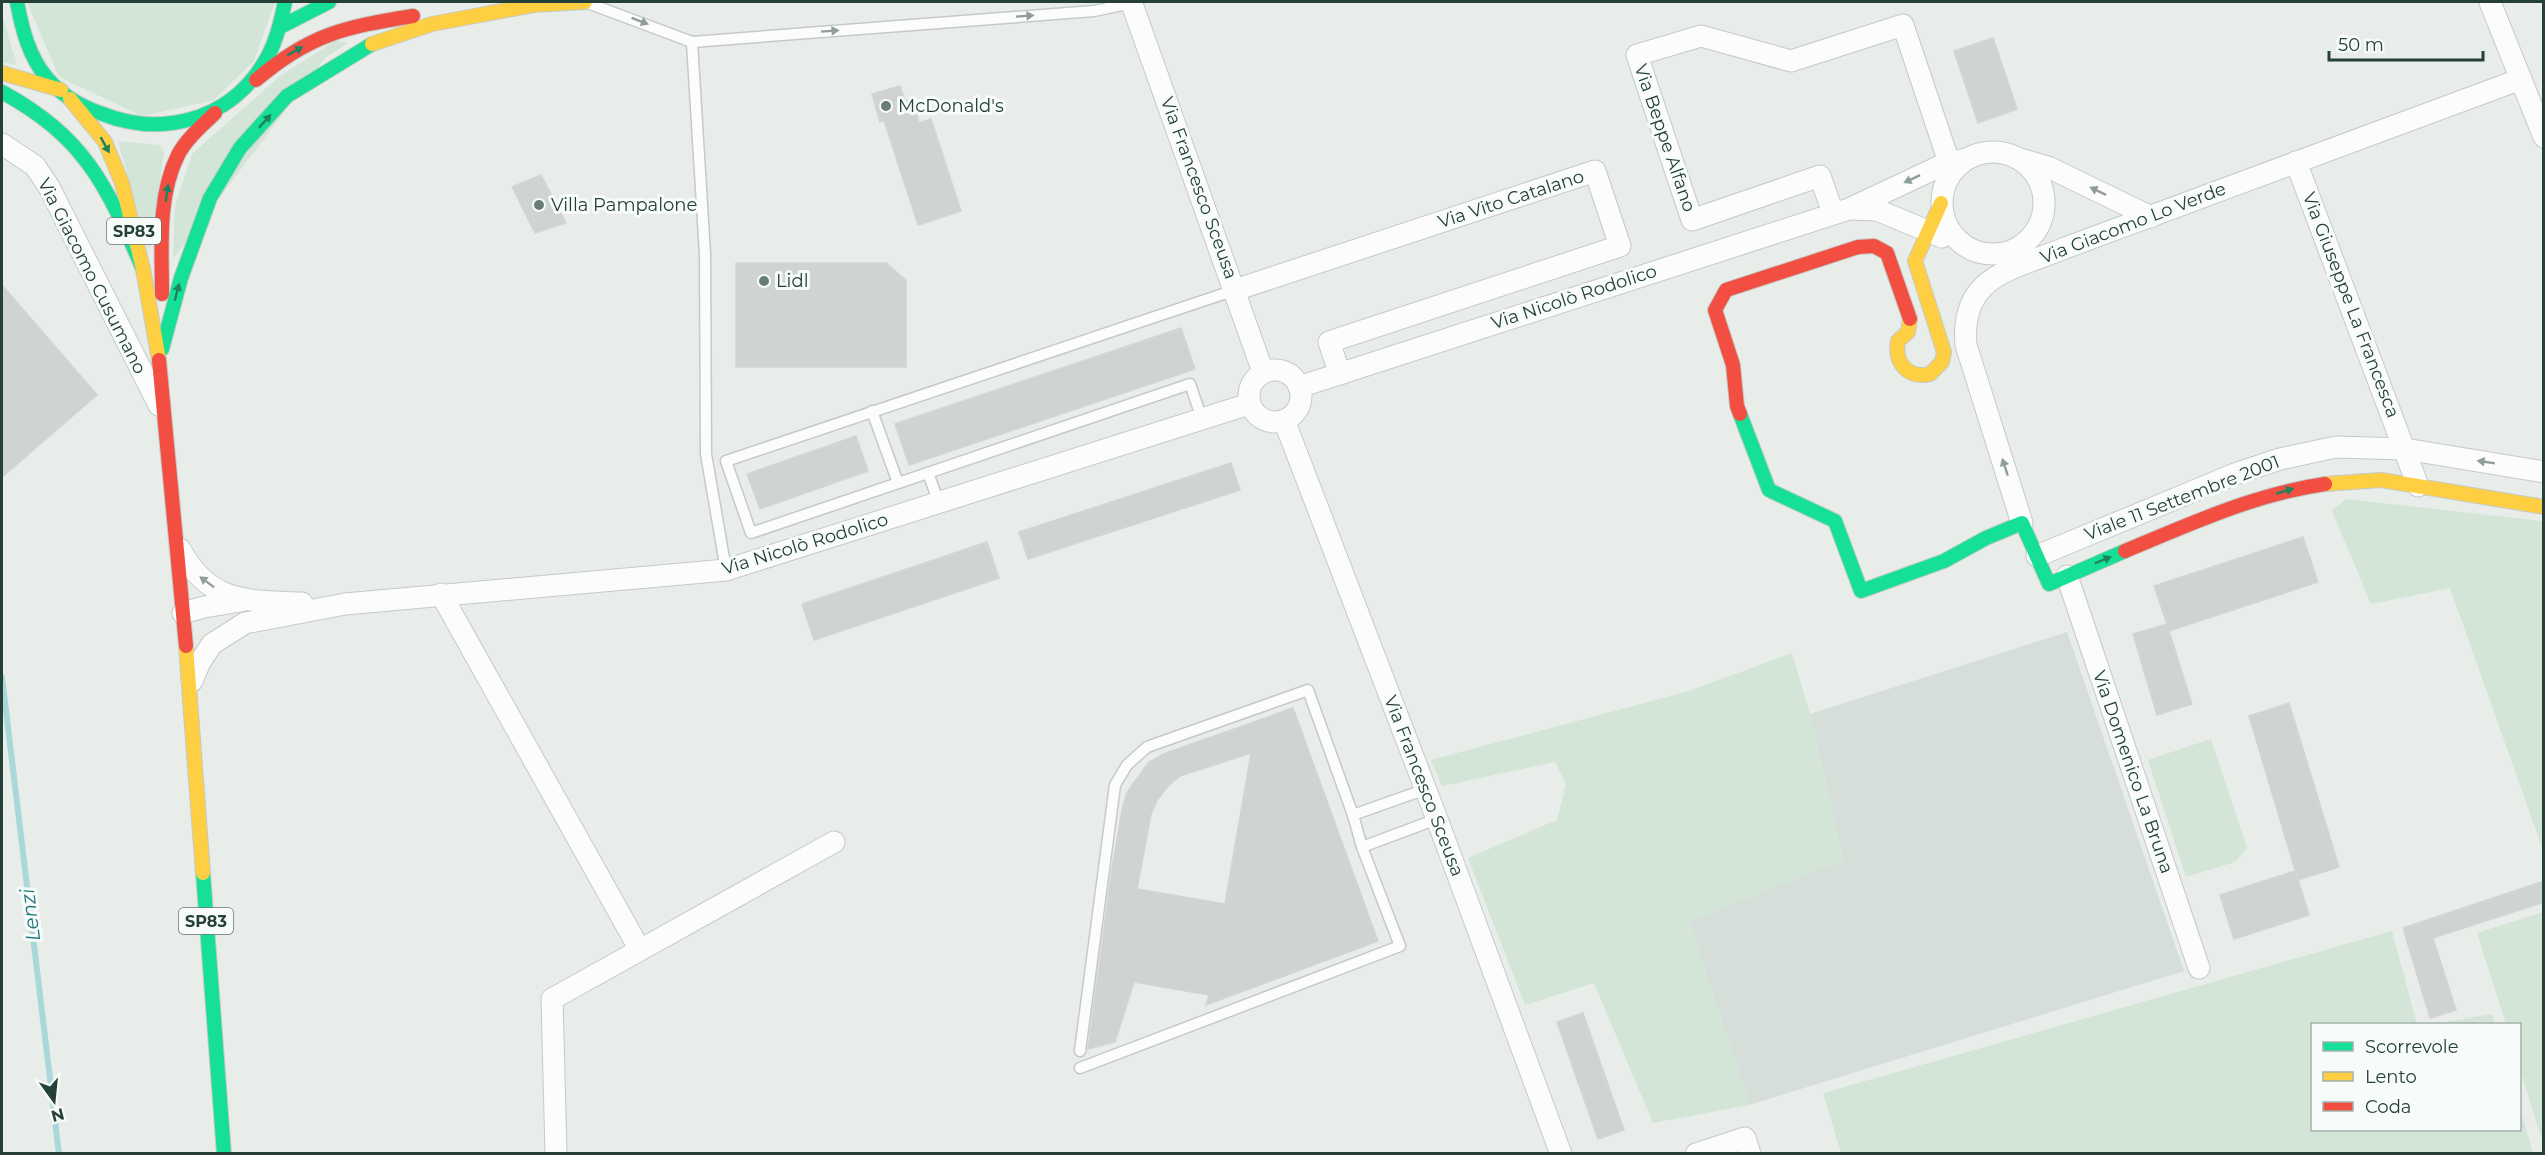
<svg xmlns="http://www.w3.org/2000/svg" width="2545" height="1155" font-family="Montserrat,sans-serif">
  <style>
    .built { fill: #d6deda }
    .green { fill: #d2e5d6 }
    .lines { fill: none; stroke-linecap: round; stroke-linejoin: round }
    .stream { stroke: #aad7d9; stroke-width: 6 }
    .building { fill: #cfd4d2; stroke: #d0d6d3; stroke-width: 1.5; fill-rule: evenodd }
    .lane-casing { stroke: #c5cac7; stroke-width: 13 }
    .street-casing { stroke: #c5cac7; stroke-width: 23 }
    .fast-casing { stroke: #c4cac7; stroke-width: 16 }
    .slow-casing { stroke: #c4cac7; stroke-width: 16 }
    .jam-casing { stroke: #c4cac7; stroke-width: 16 }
    .lane { stroke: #fcfcfc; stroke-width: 10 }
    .street { stroke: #fcfcfc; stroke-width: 21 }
    .fast { stroke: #16e098; stroke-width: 14 }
    .slow { stroke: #ffcf43; stroke-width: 14 }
    .jam { stroke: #f24e42; stroke-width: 14 }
    .oneway { fill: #909e9a }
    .oneway2 { fill: #1f815e }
    .poi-dot { fill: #697d76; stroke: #f7fbf9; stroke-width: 2 }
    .labels { text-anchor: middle; stroke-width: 6; stroke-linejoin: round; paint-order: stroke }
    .shield { fill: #f7fbf9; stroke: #647971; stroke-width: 1.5 }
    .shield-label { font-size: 16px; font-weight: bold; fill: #254137 }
    .poi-label { font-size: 18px; fill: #254137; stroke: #f7fbf9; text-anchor: start }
    .street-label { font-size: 18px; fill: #254137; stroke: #f7fbf9 }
    .water-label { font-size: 20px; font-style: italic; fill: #1f767d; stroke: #f7fbf9 }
  </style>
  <rect width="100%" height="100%" fill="#e8edea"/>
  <!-- built -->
  <path class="built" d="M 2067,632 L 2184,971 L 1749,1105 L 1689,921 L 1843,859 L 1810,714 Z"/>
  <!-- green -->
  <g class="green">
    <path d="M 27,2 L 275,2 L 254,61 L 214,100 L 142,116 L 59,77 Z"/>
    <path d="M 2,15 L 17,65 L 2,62 Z"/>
    <path d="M 335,41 L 348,43 L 325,58 L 173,259 L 175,206 L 192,154 L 280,76 Z"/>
    <path d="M 118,141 L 159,145 L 164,152 L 149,253 Z"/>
    <path d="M 2346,499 L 2543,521 L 2543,850 L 2450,588 L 2371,604 L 2332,511 Z"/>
    <path d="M 1792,653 L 1810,714 L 1843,859 L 1689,921 L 1749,1105 L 1653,1123 L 1594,983 L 1525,1005 L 1468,858 L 1557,820 L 1566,784 L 1555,762 L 1442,786 L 1431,760 L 1689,691 Z"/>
    <path d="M 2211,739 L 2247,848 L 2235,862 L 2186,877 L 2148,760 Z"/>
    <path d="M 2543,912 L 2544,912 L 2543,1144 L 2520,1068 L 2520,1024 L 2506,1024 L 2477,933 Z"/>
    <path d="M 2392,931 L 2417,1024 L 2312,1024 L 2312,1130 L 2520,1130 L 2520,1108 L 2533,1153 L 1841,1153 L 1823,1093 Z"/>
    <path d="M 2492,1014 L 2495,1024 L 2434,1024 Z"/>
  </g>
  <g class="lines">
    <!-- stream -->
    <path class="stream" d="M 2,677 L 59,1154"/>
  </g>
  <!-- building -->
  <g class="building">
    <path d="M 1993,38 L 2017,109 L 1978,123 L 1954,51 Z"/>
    <path d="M 900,86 L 905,101 L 912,99 L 919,123 L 931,119 L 961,211 L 918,225 L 884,120 L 880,122 L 872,94 Z"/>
    <path d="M 541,175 L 566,223 L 535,233 L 512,187 Z"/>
    <path d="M 736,263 L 886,263 L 906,280 L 906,367 L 736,367 Z"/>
    <path d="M 2,285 L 97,395 L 2,477 Z"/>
    <path d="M 1181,328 L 1195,369 L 909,465 L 895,424 Z"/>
    <path d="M 856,436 L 868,471 L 760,509 L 747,474 Z"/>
    <path d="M 1231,463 L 1240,490 L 1028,559 L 1019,532 Z"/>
    <path d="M 2303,537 L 2318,582 L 2169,631 L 2192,704 L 2157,715 L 2133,634 L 2167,624 L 2154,586 Z"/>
    <path d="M 987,542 L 999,578 L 814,640 L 802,604 Z"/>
    <path d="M 2289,703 L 2339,867 L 2298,880 L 2309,915 L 2234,939 L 2220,895 L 2295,871 L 2298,880 L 2249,716 Z"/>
    <path d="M 1293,708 L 1378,941 L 1206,1005 L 1209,995 L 1134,982 L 1115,1042 L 1088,1049 L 1112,868 L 1122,810 L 1127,792 L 1149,762 L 1166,753 ZM 1251,753 L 1225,904 L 1137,889 L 1151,814 L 1158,799 L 1168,786 L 1180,776 Z"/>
    <path d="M 2544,881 L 2544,902 L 2433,938 L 2456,1010 L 2430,1018 L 2403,928 Z"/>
    <path d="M 1583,1013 L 1624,1130 L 1598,1139 L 1557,1022 Z"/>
  </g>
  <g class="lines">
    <!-- lane casing -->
    <g class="lane-casing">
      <g id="lane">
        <path d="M 585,2 L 692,42 L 1094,11 L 1136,2"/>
        <path d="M 692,42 L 705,254 L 706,454 L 726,570"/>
        <path d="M 872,411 L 898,483"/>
        <path d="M 1202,419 L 1190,384 L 751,533 L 726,461 L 1235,290"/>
        <path d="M 928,473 L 939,503"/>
        <path d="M 1362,847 L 1437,819"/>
        <path d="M 1080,1051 L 1115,785 L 1127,765 L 1147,747 L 1308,690 L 1353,815 L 1426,789"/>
        <path d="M 1080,1068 L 1400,946 L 1362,847 L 1353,815"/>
      </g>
    </g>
    <!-- street casing -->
    <g class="street-casing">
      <g id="street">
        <path d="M 2490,2 L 2544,137"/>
        <path d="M 1132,4 L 1263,372"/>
        <path d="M 2,144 L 35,166 L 49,187 L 159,405"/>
        <circle cx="1993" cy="203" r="51"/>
        <path d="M 2020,159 L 2048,167 L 2151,217"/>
        <path d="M 2296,162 L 2418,486"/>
        <path d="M 1853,209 L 1877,210 L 1942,237"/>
        <path d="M 1833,213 L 1820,176 L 1692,220 L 1637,55 L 1701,36 L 1791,61 L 1903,25 L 1949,162"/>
        <path d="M 1235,290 L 1595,171 L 1620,246 L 1329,342 L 1340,374"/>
        <circle cx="1275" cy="396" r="26"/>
        <path d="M 1299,387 L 1849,209 L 1949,162 L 1967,159"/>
        <path d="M 1284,420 L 1437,819 L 1561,1154"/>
        <path d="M 2022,523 L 1966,345 C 1960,275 2012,270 2065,248 L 2521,79"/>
        <path d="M 180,549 C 209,604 248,601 302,603"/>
        <path d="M 2037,556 L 2235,474 L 2280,459 L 2336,447 L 2405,449 L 2544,472"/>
        <path d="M 2067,576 L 2199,968"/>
        <path d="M 441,594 L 640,950"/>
        <path d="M 183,613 L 204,607 L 241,601"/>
        <path d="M 192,681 L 200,662 L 212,644 L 245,623 L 345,604 L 726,570 L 1249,404"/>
        <path d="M 556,1154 L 552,999 L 834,842"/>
        <path d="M 1696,1154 L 1745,1138 L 1750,1154"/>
      </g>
    </g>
    <!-- fast casing -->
    <g class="fast-casing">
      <g id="fast">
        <path d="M 17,2 C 22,29 29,57 47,78 C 61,95 80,106 100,113 C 159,137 226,122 262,66 C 275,47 280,25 285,2"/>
        <path d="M 282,26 L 329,2"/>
        <path d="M 2,92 C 86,138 106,185 143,269"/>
        <path d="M 162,349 L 181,278 L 210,198 L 240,148 L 287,96 L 372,44"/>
        <path d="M 1740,414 L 1769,490 L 1835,521 L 1861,591 L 1944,561 L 1986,538 L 2022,523 L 2049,584 L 2125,551"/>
        <path d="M 203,873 L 224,1154"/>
      </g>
    </g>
    <!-- slow casing -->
    <g class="slow-casing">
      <g id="slow">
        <path d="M 515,6 L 585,2"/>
        <path d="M 372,44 L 432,24 L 534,5"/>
        <path d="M 2,73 L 61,90"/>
        <path d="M 70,99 L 105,142 L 122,183 L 143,269 L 159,360"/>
        <path d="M 1910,319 L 1908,332 L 1898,341 C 1894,363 1908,379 1930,374 L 1942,362 L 1944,352 L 1915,261 L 1941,203"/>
        <path d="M 2325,484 L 2381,480 L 2544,507"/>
        <path d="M 186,646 L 203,873"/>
      </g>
    </g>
    <!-- jam casing -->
    <g class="jam-casing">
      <g id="jam">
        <path d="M 256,80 C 310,34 345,27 413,16"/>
        <path d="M 162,294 C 162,249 157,197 178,155 C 186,139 202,126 215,113"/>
        <path d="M 159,360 L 186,646"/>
        <path d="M 1740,414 L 1737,406 L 1733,365 L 1715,310 L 1726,290 L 1858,247 L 1874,246 L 1887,253 L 1910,319"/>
        <path d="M 2125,551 C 2190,524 2255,494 2325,484"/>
      </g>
    </g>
    <!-- lane -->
    <use href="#lane" class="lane"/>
    <!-- street -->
    <use href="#street" class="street"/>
    <!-- fast -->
    <use href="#fast" class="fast"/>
    <!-- slow -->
    <use href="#slow" class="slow"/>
    <!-- jam -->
    <use href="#jam" class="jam"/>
  </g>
  <!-- one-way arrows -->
  <defs><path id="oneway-solid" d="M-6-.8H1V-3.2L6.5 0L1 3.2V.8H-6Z" transform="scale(1.5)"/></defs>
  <g class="oneway">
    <use href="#oneway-solid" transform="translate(1025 16) rotate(-4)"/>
    <use href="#oneway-solid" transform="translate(640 21) rotate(21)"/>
    <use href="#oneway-solid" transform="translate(830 31) rotate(-4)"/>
    <use href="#oneway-solid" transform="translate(1912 179) rotate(155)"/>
    <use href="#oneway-solid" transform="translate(2098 191) rotate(-154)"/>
    <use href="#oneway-solid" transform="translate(2486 462) rotate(-171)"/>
    <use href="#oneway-solid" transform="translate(2005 467) rotate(-108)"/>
    <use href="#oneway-solid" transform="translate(207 582) rotate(-143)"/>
  </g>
  <g class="oneway2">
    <use href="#oneway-solid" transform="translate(295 51) rotate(-30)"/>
    <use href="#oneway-solid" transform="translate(265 121) rotate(-48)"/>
    <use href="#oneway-solid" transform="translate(105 145) rotate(61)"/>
    <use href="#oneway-solid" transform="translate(167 193) rotate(-82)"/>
    <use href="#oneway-solid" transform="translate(177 292) rotate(-75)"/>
    <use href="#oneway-solid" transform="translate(2285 491) rotate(-16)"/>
    <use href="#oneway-solid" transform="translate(2103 560) rotate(-23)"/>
  </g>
  <!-- markers -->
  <g class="poi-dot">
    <circle cx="886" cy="106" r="6"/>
    <circle cx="539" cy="205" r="6"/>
    <circle cx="764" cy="281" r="6"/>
  </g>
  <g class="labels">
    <!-- shield labels -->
    <g class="shield">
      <rect x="107" y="218" width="54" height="26" rx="4.5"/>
      <rect x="179" y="908" width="54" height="26" rx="4.5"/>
    </g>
    <g class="shield-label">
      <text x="134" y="237">SP83</text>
      <text x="206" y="927">SP83</text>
    </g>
    <!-- poi labels -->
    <g class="poi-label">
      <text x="898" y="112">McDonald's</text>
      <text x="551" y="211">Villa Pampalone</text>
      <text x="776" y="287">Lidl</text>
    </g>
    <!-- street labels -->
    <g class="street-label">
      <text transform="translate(1665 138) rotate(71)" y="6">Via Beppe Alfano</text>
      <text transform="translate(1199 188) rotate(70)" y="6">Via Francesco Sceusa</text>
      <text transform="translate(1511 199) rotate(-18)" y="6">Via Vito Catalano</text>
      <text transform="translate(2133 223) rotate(-21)" y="6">Via Giacomo Lo Verde</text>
      <text transform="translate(92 276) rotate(63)" y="6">Via Giacomo Cusumano</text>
      <text transform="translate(1574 297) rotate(-18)" y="6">Via Nicolò Rodolico</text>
      <text transform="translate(2351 305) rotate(69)" y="6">Via Giuseppe La Francesca</text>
      <text transform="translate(2182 498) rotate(-21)" y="6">Viale 11 Settembre 2001</text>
      <text transform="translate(805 544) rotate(-17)" y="6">Via Nicolò Rodolico</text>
      <text transform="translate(2133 772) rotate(71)" y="6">Via Domenico La Bruna</text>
      <text transform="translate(1424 786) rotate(69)" y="6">Via Francesco Sceusa</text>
    </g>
    <!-- water labels -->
    <g class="water-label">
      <text transform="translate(30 915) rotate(-97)" y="7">Lenzi</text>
    </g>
  </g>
  <!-- border -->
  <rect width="2545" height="1155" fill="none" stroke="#254137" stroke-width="6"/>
  <!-- legend -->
  <rect x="2311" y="1023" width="210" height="108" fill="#f7fbf9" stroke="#a3b1ab" stroke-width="1.5"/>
  <rect x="2323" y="1042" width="30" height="9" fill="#16e098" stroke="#a3b1ab" stroke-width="1.5"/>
  <text x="2365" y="1053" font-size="18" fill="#254137">Scorrevole</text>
  <rect x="2323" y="1072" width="30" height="9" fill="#ffcf43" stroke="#a3b1ab" stroke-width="1.5"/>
  <text x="2365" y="1083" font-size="18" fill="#254137">Lento</text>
  <rect x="2323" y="1102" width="30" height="9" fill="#f24e42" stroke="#a3b1ab" stroke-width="1.5"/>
  <text x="2365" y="1113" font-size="18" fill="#254137">Coda</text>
  <!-- north arrow -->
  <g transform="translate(54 1101) rotate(165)" stroke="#f7fbf9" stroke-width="4.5" paint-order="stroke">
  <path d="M0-4.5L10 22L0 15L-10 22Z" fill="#254137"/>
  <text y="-9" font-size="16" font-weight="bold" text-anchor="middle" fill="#254137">N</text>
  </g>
  <!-- scale -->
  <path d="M2329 51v9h154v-9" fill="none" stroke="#254137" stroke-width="3"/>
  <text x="2338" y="51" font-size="18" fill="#254137" stroke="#f7fbf9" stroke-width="4.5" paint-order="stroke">50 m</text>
</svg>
